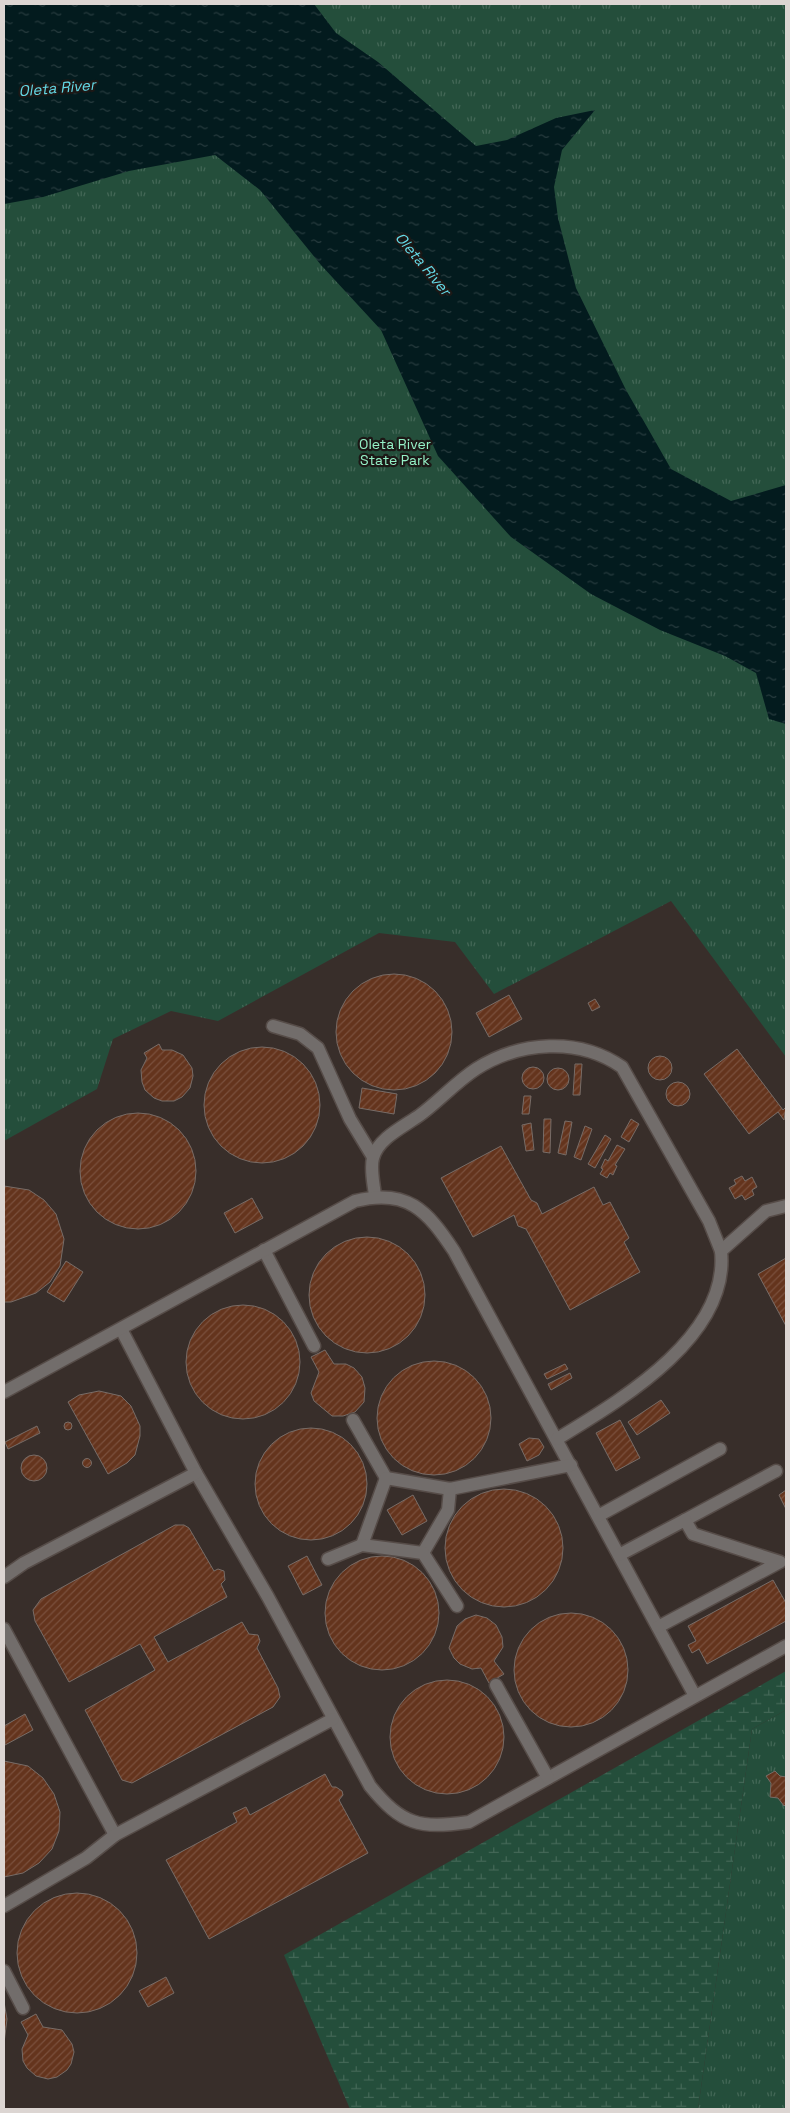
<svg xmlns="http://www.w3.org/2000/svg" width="790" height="2113" font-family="'Space Grotesk',sans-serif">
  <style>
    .wetland { fill: url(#wetland-marsh) }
    .park { fill: url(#park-tufts) }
    .water { fill: url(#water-ripples) }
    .building { fill: url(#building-hatch); stroke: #776c67 }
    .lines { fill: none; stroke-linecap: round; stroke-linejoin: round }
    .minor-casing { stroke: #564c48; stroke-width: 15 }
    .minor { stroke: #726d6b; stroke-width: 12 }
    .labels { text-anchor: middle; stroke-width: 4.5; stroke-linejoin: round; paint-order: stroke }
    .park-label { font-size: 14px; fill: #95f1c7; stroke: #1c1816 }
    .water-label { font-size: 15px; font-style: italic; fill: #64dae7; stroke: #1c1816 }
  </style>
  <defs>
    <pattern id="wetland-marsh" width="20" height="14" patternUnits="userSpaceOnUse" patternTransform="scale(1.25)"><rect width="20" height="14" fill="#244e3b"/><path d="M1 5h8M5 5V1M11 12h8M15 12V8" fill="none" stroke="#436756"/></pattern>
    <pattern id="park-tufts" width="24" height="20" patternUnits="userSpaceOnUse" patternTransform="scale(1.25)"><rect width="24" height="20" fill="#244e3b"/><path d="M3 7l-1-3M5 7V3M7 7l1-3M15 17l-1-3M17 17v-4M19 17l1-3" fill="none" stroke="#436756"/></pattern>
    <pattern id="water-ripples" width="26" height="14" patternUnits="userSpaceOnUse" patternTransform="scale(1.25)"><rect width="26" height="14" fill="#031b1e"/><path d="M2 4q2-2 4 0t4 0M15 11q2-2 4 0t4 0" fill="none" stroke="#273b3e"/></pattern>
    <pattern id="building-hatch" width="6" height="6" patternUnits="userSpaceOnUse" patternTransform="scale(1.25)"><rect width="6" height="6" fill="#64341d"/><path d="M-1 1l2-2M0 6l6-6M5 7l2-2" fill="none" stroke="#7a503d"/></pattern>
  </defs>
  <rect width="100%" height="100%" fill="#382e2a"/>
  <!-- wetland -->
  <path class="wetland" d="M 786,1671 L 786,1710 L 752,1729 L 698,2109 L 350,2109 L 284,1955 Z"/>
  <!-- park -->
  <g class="park">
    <path d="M 4,4 L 786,4 L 786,1057 L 671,901 L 494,994 L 455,942 L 379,933 L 218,1021 L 171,1011 L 113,1039 L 97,1089 L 4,1141 Z"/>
    <path d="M 786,1710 L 786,2109 L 698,2109 L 752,1729 Z"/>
  </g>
  <!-- water -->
  <path class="water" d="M 4,4 L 314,4 L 336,33 L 378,62 L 476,146 L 507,140 L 556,118 L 595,110 L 562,150 L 554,187 L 558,218 L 576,288 L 626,390 L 671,469 L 731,501 L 786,485 L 786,724 L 769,719 L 756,673 L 725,656 L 660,630 L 591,594 L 511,537 L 438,456 L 381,330 L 321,265 L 260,190 L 215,155 L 129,171 L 43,197 L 4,204 Z"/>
  <!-- building -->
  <g class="building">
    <circle cx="394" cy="1032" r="58"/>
    <path d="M 509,995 L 522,1019 L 489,1037 L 476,1013 Z"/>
    <path d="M 595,999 L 600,1007 L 592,1011 L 588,1003 Z"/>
    <path d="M 159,1044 L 162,1050 L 172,1050 L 183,1055 L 192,1068 L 193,1076 L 190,1088 L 182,1097 L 174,1101 L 162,1101 L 154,1098 L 145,1090 L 142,1082 L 141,1070 L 147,1058 L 144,1053 Z"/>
    <circle cx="262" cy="1105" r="58"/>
    <path d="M 737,1049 L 783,1110 L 786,1107 L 784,1120 L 778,1112 L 749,1134 L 704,1074 Z"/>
    <circle cx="660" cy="1068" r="12"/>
    <path d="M 575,1064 L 582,1064 L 580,1095 L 573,1095 Z"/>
    <circle cx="533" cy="1078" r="11"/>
    <circle cx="558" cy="1079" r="11"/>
    <circle cx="678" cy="1094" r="12"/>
    <path d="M 362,1088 L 397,1094 L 394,1114 L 359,1108 Z"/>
    <path d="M 524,1096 L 531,1096 L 529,1114 L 522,1114 Z"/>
    <circle cx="138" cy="1171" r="58"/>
    <path d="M 544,1119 L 551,1119 L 550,1153 L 543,1152 Z"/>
    <path d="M 631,1119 L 639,1124 L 629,1142 L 621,1137 Z"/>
    <path d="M 565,1121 L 572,1122 L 566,1155 L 558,1153 Z"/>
    <path d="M 531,1123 L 534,1150 L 526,1151 L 522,1125 Z"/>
    <path d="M 585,1126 L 592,1129 L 581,1160 L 574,1157 Z"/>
    <path d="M 605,1135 L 611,1139 L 595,1168 L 588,1164 Z"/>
    <path d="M 617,1145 L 625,1149 L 615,1165 L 617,1166 L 613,1175 L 610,1173 L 607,1178 L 600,1174 L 603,1169 L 601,1168 L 605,1159 L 608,1161 Z"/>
    <path d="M 501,1146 L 531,1200 L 537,1203 L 542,1214 L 594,1187 L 603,1205 L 610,1202 L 629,1238 L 624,1242 L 640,1272 L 570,1310 L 526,1229 L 518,1226 L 514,1215 L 473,1237 L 441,1178 Z"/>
    <path d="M 742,1176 L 745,1181 L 752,1177 L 757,1187 L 752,1190 L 754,1195 L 745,1200 L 742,1195 L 735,1199 L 729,1188 L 736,1184 L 734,1180 Z"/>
    <path d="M 4,1186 L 29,1190 L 44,1200 L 56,1214 L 64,1239 L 60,1266 L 50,1282 L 36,1293 L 11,1302 L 4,1302 Z"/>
    <path d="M 252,1198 L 263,1218 L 235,1233 L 224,1213 Z"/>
    <circle cx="367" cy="1295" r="58"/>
    <path d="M 786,1258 L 786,1326 L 758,1274 Z"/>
    <path d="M 66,1261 L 83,1272 L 64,1302 L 47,1292 Z"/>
    <circle cx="243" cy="1362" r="57"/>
    <path d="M 325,1350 L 334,1364 L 346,1364 L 354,1368 L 362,1377 L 365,1388 L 364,1402 L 355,1412 L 343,1416 L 332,1416 L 314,1401 L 311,1393 L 319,1372 L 311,1357 Z"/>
    <circle cx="434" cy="1418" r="57"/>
    <path d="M 565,1364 L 568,1369 L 547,1379 L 544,1374 Z"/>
    <path d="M 570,1373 L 572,1378 L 551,1390 L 548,1384 Z"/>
    <path d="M 99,1391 L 121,1396 L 131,1406 L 140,1426 L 140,1436 L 135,1455 L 127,1463 L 108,1474 L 68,1402 L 79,1395 Z"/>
    <path d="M 661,1400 L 670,1413 L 637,1435 L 628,1422 Z"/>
    <path d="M 620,1420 L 640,1458 L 616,1471 L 596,1433 Z"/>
    <circle cx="68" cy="1426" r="4"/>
    <path d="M 37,1426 L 40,1433 L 8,1449 L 5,1442 Z"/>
    <circle cx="311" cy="1484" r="56"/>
    <path d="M 529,1438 L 539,1439 L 544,1447 L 539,1455 L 527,1461 L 519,1444 Z"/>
    <circle cx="34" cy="1468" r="13"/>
    <circle cx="87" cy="1463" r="4.5"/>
    <circle cx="504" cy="1548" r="59"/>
    <path d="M 786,1490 L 786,1509 L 779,1495 Z"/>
    <path d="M 413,1495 L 427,1521 L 402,1535 L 387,1510 Z"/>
    <path d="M 175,1525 L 184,1525 L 189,1528 L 214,1571 L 218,1569 L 224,1571 L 225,1580 L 221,1584 L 227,1597 L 154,1637 L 168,1662 L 242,1622 L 249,1634 L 258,1635 L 260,1641 L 257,1648 L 278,1688 L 280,1697 L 273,1707 L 132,1783 L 122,1780 L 85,1710 L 155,1670 L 140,1644 L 69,1682 L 35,1621 L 33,1610 L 41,1599 Z"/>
    <path d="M 307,1556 L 322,1585 L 303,1595 L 288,1566 Z"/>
    <circle cx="382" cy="1613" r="57"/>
    <path d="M 773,1580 L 786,1603 L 786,1621 L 707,1664 L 699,1649 L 692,1653 L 688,1645 L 696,1641 L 688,1626 Z"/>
    <circle cx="571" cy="1670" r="57"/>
    <path d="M 476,1615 L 487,1618 L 496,1625 L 502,1637 L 503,1647 L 494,1661 L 504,1674 L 489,1683 L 481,1668 L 472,1669 L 460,1664 L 454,1658 L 449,1648 L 457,1626 L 465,1619 Z"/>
    <circle cx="447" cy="1737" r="57"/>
    <path d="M 25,1714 L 33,1730 L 5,1745 L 4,1726 Z"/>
    <path d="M 4,1761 L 28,1766 L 43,1778 L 54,1794 L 60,1812 L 59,1831 L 52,1849 L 39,1863 L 23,1873 L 4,1877 Z"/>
    <path d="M 775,1771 L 780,1776 L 786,1777 L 786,1804 L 784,1806 L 778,1798 L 770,1797 L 771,1783 L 766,1776 Z"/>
    <path d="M 325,1774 L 332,1787 L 336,1787 L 342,1791 L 343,1795 L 339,1800 L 368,1853 L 209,1939 L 166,1860 L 237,1822 L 233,1813 L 246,1807 L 250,1815 Z"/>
    <circle cx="77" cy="1953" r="60"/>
    <path d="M 166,1977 L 174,1993 L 148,2007 L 139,1991 Z"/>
    <path d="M 4,2002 L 7,2019 L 4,2043 Z"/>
    <path d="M 36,2014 L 43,2027 L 62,2030 L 72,2044 L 74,2052 L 71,2064 L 67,2070 L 57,2077 L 48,2079 L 36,2076 L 27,2068 L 23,2061 L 22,2049 L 28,2035 L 21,2022 Z"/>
  </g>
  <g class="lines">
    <!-- minor casing -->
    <g class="minor-casing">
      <g id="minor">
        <path d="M 273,1026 L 300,1034 L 318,1048 L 350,1119 L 373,1157"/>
        <path d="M 375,1196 C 374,1185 370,1169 373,1158 C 378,1138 405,1126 420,1115 C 439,1101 456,1082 476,1069 C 520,1041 579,1037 622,1067 L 709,1221 L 721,1251"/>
        <path d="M 264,1250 L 314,1346"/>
        <path d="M 121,1329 L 196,1473 L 268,1597 L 370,1786 C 402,1825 419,1829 469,1822 L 786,1646"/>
        <path d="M 4,1392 L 355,1201 C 407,1188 427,1210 454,1251 L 695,1696"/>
        <path d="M 353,1420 L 386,1478 L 450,1489 L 571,1465"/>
        <path d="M 557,1439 C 619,1401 730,1337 721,1251 L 766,1211 L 786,1206"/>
        <path d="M 598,1516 L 720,1449"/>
        <path d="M 685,1520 L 776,1471"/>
        <path d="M 362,1545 L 386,1478"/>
        <path d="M 423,1553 L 448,1510 L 450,1489"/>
        <path d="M 619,1555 L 685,1520 L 693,1534 L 780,1562 L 658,1627"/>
        <path d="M 328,1559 L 362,1545 L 423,1553 L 457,1606"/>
        <path d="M 4,1577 L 24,1563 L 196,1473"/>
        <path d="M 4,1629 L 115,1835"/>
        <path d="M 496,1685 L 548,1778"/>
        <path d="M 4,1906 L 86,1858 L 115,1835 L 333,1719"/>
        <path d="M 4,1971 L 23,2008"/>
      </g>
    </g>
    <!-- minor -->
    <use href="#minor" class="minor"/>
  </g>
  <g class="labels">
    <!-- park labels -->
    <g class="park-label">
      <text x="395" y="449">Oleta River<tspan x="395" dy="16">State Park</tspan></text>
    </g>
    <!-- water labels -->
    <g class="water-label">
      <text transform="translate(57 88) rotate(-5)" y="5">Oleta River</text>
      <text transform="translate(423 264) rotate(50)" y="5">Oleta River</text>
    </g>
  </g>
  <!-- border -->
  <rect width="790" height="2113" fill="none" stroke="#dcd5d2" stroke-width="10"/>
</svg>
